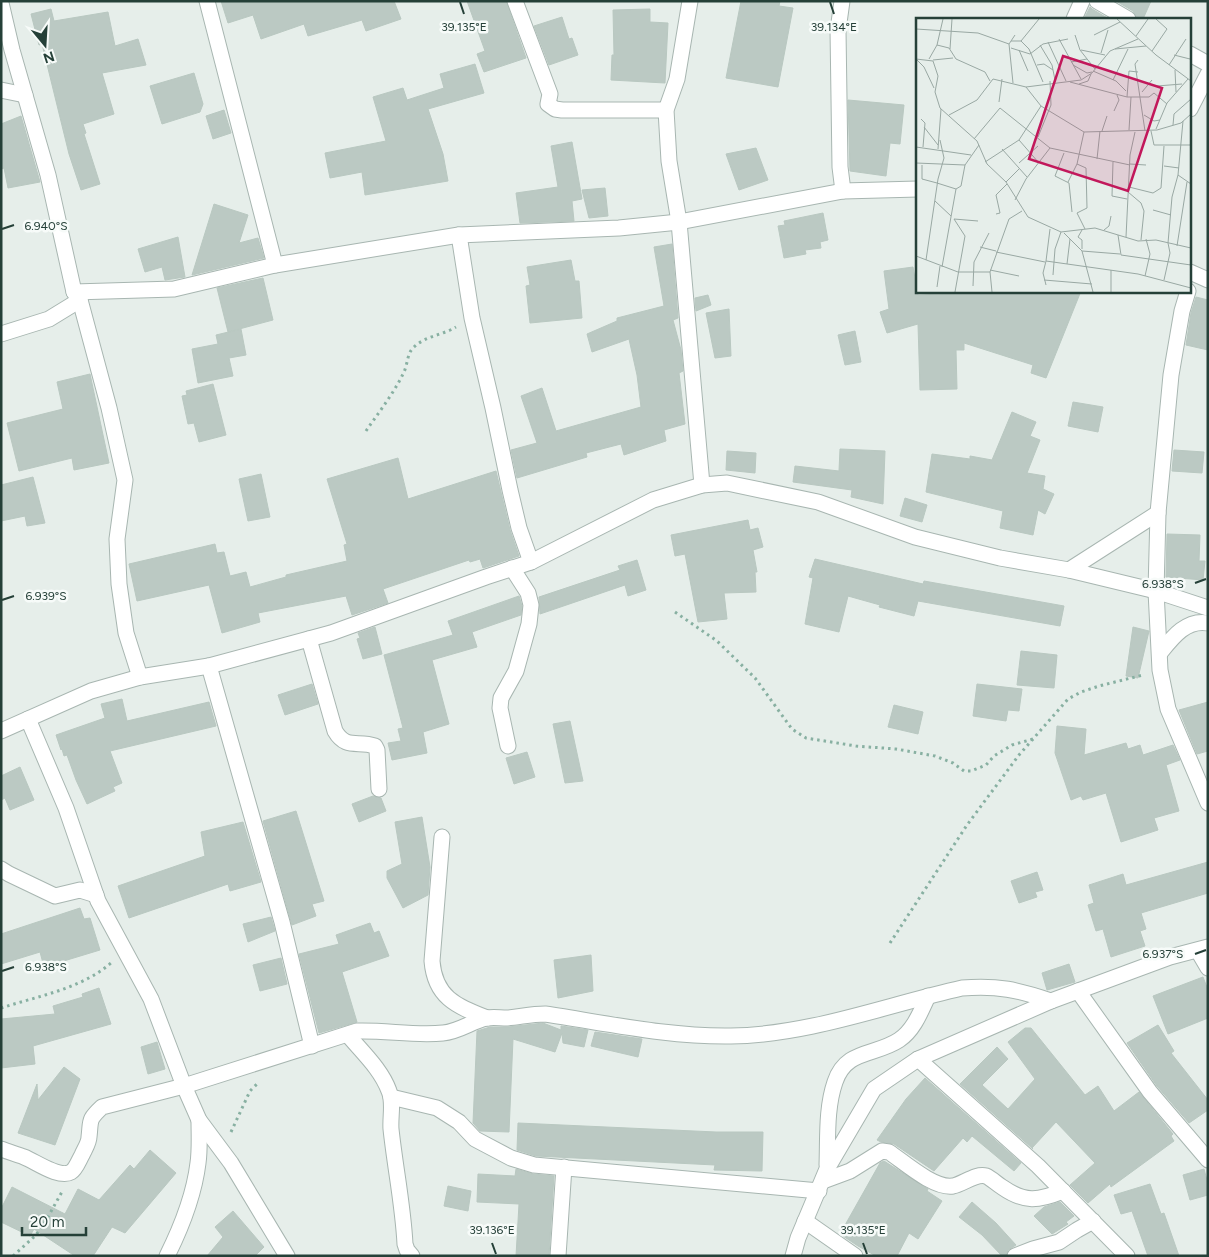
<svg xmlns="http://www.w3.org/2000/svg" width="1209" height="1257" font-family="Figtree,sans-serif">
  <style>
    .building { fill: #bbc9c3; stroke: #b9c8c1 }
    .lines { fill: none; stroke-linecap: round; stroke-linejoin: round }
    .minor-casing { stroke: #a8b6b1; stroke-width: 17 }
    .path { stroke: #88b0a2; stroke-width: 3; stroke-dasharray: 2.5 4; stroke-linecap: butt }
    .minor { stroke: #fff; stroke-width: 15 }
    .ticks { fill: none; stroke: #254038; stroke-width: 2 }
    .inset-road { fill: none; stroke: #99a8a3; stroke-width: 1 }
    .view { fill: #c2185b; fill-opacity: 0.15; stroke: #c2185b; stroke-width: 2.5 }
    .inset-edge { fill: none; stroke: #254038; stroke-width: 2.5 }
    .ticks-label { font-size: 12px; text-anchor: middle; fill: #254038; stroke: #f7fbf9; stroke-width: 5; stroke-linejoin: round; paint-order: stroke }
  </style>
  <rect width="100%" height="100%" fill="#e6eeea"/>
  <!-- building -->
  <g class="building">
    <path d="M 221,1 L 394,1 L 401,19 L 366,31 L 362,20 L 308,36 L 304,24 L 261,39 L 253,15 L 228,23 Z"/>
    <path d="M 467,1 L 506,1 L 526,58 L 484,72 L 477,54 L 485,51 Z"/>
    <path d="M 741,1 L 780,1 L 779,6 L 793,8 L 778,87 L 726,78 Z"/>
    <path d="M 1116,1 L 1151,1 L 1143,19 L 1137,19 L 1133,11 Z"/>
    <path d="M 1090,7 L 1092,9 L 1109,19 L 1084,19 Z"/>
    <path d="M 51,9 L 54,21 L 108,12 L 115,46 L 138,39 L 146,65 L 102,73 L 114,114 L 83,124 L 86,133 L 84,134 L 100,184 L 81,190 L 69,154 L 42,44 L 39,45 L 31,14 Z"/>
    <path d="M 650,9 L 650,22 L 668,23 L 665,83 L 611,80 L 612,55 L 614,55 L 613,10 Z"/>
    <path d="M 562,17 L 569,39 L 572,38 L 578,55 L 549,65 L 534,26 Z"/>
    <path d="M 475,64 L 484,93 L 428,109 L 443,154 L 448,181 L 365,195 L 362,172 L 330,178 L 325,153 L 386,141 L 373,97 L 403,88 L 407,100 L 444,88 L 440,74 Z"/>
    <path d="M 194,73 L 203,104 L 200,112 L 162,124 L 150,86 Z"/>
    <path d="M 848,100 L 904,105 L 900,144 L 890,143 L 886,176 L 850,171 Z"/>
    <path d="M 224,110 L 231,133 L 213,139 L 206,116 Z"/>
    <path d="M 21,116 L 40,182 L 8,188 L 4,168 L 1,169 L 1,124 Z"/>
    <path d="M 572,142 L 582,199 L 572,201 L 574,221 L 520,223 L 516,193 L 558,187 L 551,146 Z"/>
    <path d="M 756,148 L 768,180 L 739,190 L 726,154 Z"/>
    <path d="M 605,188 L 608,216 L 589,218 L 582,190 Z"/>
    <path d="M 214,204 L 248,215 L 239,243 L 258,238 L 264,258 L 192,275 Z"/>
    <path d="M 823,213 L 828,240 L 820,242 L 821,248 L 805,250 L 806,254 L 784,258 L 778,226 L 785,225 L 784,221 Z"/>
    <path d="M 178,237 L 185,277 L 165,280 L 162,267 L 145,272 L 138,249 Z"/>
    <path d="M 672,244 L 678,318 L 673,320 L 681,350 L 683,371 L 679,373 L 685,424 L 664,430 L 666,441 L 624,455 L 621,444 L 586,453 L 587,457 L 517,478 L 511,450 L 537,443 L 521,396 L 542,388 L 556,431 L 641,407 L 637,375 L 629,339 L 592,352 L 587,334 L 617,321 L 617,318 L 664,306 L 654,247 Z"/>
    <path d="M 571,260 L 575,281 L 579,281 L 582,318 L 530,323 L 526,286 L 530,285 L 527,267 Z"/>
    <path d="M 913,267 L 918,295 L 967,293 L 968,291 L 1081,291 L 1046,378 L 1031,373 L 1033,365 L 964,343 L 964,350 L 956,350 L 957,389 L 920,390 L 918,324 L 887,333 L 880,312 L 889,309 L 884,271 Z"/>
    <path d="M 263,278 L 273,320 L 228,332 L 217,288 Z"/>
    <path d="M 708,295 L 711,305 L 696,311 L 695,298 Z"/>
    <path d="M 1196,297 L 1208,300 L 1208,350 L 1186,345 L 1191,313 Z"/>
    <path d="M 729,309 L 731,356 L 715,358 L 706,313 Z"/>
    <path d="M 241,329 L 246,355 L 229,358 L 233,376 L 198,383 L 192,349 L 218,344 L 216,335 Z"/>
    <path d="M 855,331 L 861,362 L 845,365 L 838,335 Z"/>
    <path d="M 90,374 L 109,463 L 74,470 L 72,458 L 19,471 L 7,423 L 63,409 L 57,382 Z"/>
    <path d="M 213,384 L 226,435 L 199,442 L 194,423 L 188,424 L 182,396 L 187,395 L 186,391 Z"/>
    <path d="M 1073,402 L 1103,407 L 1098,432 L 1068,426 Z"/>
    <path d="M 1012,412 L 1036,422 L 1030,436 L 1040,440 L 1027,473 L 1045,476 L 1043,489 L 1054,494 L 1045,514 L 1038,510 L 1033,535 L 1000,528 L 1003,511 L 926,492 L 932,454 L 970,459 L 970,456 L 992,460 Z"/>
    <path d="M 840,449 L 885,451 L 883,504 L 851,497 L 852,490 L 793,482 L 795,466 L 839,471 Z"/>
    <path d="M 1174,450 L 1204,452 L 1202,473 L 1172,471 Z"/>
    <path d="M 727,451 L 756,453 L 755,473 L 726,470 Z"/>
    <path d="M 398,458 L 408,499 L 496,471 L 510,530 L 519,556 L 483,568 L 480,559 L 470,562 L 469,560 L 383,589 L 388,603 L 352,615 L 346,596 L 258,613 L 260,622 L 222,633 L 209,585 L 137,601 L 129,564 L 215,544 L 217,553 L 224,552 L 230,576 L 246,572 L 250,587 L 286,577 L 286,575 L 347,561 L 344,545 L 347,544 L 327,479 Z"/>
    <path d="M 261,474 L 270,517 L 248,521 L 239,479 Z"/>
    <path d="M 33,477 L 45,523 L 27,526 L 25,516 L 1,521 L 1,485 Z"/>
    <path d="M 905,498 L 927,505 L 922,522 L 900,516 Z"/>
    <path d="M 748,520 L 750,530 L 758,528 L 763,547 L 753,550 L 757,572 L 755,572 L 756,592 L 724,593 L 727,619 L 698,622 L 685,554 L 675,556 L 671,535 Z"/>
    <path d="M 1167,534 L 1200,535 L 1199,561 L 1205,561 L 1203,580 L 1166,577 Z"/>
    <path d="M 815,559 L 923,584 L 924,581 L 1064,606 L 1060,626 L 918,601 L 914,616 L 879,607 L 880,605 L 848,596 L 839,632 L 805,624 L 813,578 L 809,577 Z"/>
    <path d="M 637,560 L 646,590 L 628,596 L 625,585 L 540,614 L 539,597 L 620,570 L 618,566 Z"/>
    <path d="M 519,596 L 522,606 L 521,615 L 472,632 L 477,647 L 432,660 L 449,724 L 423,732 L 427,753 L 392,760 L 388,743 L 401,741 L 398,729 L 403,728 L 384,655 L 453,635 L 448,621 Z"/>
    <path d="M 375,627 L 382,654 L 363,659 L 357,639 L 360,638 L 358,633 Z"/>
    <path d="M 1133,627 L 1149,631 L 1138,678 L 1126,676 Z"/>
    <path d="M 1021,651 L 1057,655 L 1054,688 L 1017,685 Z"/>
    <path d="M 312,684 L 318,704 L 285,715 L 278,695 Z"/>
    <path d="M 977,684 L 1022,689 L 1019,711 L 1008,710 L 1006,721 L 973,716 Z"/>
    <path d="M 122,699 L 127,721 L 209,702 L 216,726 L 110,751 L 122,783 L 113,787 L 115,791 L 87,804 L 76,780 L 67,755 L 64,756 L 62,749 L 61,750 L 56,735 L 105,718 L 101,704 Z"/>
    <path d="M 1208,702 L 1208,751 L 1197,754 L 1179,710 Z"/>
    <path d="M 894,705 L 923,712 L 918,734 L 888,727 Z"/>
    <path d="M 570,721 L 583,781 L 565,783 L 553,724 Z"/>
    <path d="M 1057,726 L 1086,729 L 1084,755 L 1126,743 L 1128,749 L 1140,745 L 1143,755 L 1173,745 L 1180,760 L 1166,765 L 1179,811 L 1154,818 L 1158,830 L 1121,842 L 1106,793 L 1083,800 L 1081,796 L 1071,800 L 1055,753 Z"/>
    <path d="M 527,752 L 535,777 L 514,784 L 506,758 Z"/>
    <path d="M 20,767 L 34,800 L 10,810 L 5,798 L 1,800 L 1,776 Z"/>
    <path d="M 373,796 L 381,798 L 386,811 L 359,822 L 352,804 Z"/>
    <path d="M 296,811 L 324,901 L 312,904 L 316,916 L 292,925 L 263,821 Z"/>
    <path d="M 422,817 L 430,867 L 428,895 L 403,908 L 387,878 L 387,871 L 402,864 L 395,822 Z"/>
    <path d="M 243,822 L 261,882 L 230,891 L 228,884 L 129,918 L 118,886 L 205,856 L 201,832 Z"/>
    <path d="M 1208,862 L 1208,893 L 1141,913 L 1146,929 L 1140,931 L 1145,946 L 1111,957 L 1103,929 L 1096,931 L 1088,905 L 1094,903 L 1089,885 L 1123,874 L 1126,885 Z"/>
    <path d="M 1037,872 L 1043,890 L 1035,892 L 1037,897 L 1019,903 L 1011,881 Z"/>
    <path d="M 80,908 L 84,919 L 90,918 L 100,950 L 44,967 L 40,952 L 1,964 L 1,934 Z"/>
    <path d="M 271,917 L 275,931 L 248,942 L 243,924 Z"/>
    <path d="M 370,923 L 374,933 L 379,931 L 389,956 L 342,972 L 357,1022 L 319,1033 L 299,954 L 339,944 L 336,935 Z"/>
    <path d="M 591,955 L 593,991 L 558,998 L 554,960 Z"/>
    <path d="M 281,958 L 287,984 L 260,991 L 253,965 Z"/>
    <path d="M 1069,964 L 1075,982 L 1047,990 L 1042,973 Z"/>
    <path d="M 1203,977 L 1208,990 L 1208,1018 L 1168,1034 L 1153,996 Z"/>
    <path d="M 99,988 L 111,1024 L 33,1046 L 35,1064 L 1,1068 L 1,1019 L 55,1014 L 53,1006 L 83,997 L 82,994 Z"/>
    <path d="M 543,1023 L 561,1030 L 561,1026 L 588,1030 L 584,1047 L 563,1043 L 562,1033 L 555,1052 L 513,1039 L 509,1132 L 480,1131 L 473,1123 L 477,1031 L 490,1027 L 508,1027 Z"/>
    <path d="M 1158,1025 L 1174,1051 L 1171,1053 L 1208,1100 L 1208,1110 L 1189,1123 L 1157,1086 L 1127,1043 Z"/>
    <path d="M 1025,1028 L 1031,1028 L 1085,1095 L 1098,1086 L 1114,1111 L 1139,1092 L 1173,1134 L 1171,1136 L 1174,1141 L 1111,1187 L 1110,1184 L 1088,1203 L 1070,1185 L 1095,1163 L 1056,1122 L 1032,1148 L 1033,1149 L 960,1084 L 997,1047 L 1008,1059 L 982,1085 L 1008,1109 L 1035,1079 L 1008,1042 Z"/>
    <path d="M 595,1032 L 642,1039 L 638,1057 L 591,1046 Z"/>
    <path d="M 157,1042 L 165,1069 L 148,1074 L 141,1047 Z"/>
    <path d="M 64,1067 L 80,1079 L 55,1145 L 18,1133 L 37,1084 L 38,1100 Z"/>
    <path d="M 925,1078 L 1021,1163 L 1014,1171 L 972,1136 L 967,1142 L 963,1138 L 934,1171 L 894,1144 L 881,1142 L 877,1140 L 906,1099 Z"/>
    <path d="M 518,1123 L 716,1132 L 763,1132 L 762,1171 L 714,1170 L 715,1165 L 536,1156 L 517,1150 Z"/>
    <path d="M 150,1150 L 176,1173 L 125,1233 L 112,1227 L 93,1256 L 75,1256 L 34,1229 L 30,1236 L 1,1222 L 1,1209 L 12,1187 L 65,1214 L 78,1189 L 99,1200 L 130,1165 L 134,1169 Z"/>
    <path d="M 884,1161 L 928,1189 L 927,1191 L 942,1201 L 918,1239 L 909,1233 L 897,1256 L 876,1256 L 858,1246 L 840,1234 L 880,1163 Z"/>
    <path d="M 516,1169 L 533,1174 L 554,1176 L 549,1256 L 516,1256 L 519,1204 L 477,1202 L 478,1174 L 515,1176 Z"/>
    <path d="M 1204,1169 L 1208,1184 L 1208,1195 L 1190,1200 L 1183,1175 Z"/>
    <path d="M 1150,1184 L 1161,1214 L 1164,1213 L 1179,1256 L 1148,1256 L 1132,1211 L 1121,1214 L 1114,1195 Z"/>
    <path d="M 448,1186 L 471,1191 L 468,1211 L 444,1206 Z"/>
    <path d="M 972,1202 L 996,1223 L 1016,1245 L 1008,1250 L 1006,1256 L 1002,1256 L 982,1235 L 959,1217 Z"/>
    <path d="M 1060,1202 L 1074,1216 L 1066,1222 L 1068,1224 L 1052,1234 L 1034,1216 L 1044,1207 Z"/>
    <path d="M 233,1211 L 264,1247 L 255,1256 L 207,1256 L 223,1237 L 215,1227 Z"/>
  </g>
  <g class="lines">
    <!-- minor casing -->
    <g class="minor-casing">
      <g id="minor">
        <path d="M 207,1 L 275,265"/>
        <path d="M 515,1 L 550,94 L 548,104 L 555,109 L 562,110 L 666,110"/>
        <path d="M 690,1 L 677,79 L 666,110 L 669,161 L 679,222 L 702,485"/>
        <path d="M 842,1 L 838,30 L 840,167 L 843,191"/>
        <path d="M 1097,1 L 1128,19"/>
        <path d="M 1,3 L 12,50 L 48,175 L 74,292 L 80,300 L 109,408 L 125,480 L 117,539 L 119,584 L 126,633 L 140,677"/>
        <path d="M 1074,19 L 1082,1"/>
        <path d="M 1190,54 L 1208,64"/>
        <path d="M 1,90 L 25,95"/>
        <path d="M 1190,109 L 1208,74"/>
        <path d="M 459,235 L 472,318 L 493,408 L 510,490 L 519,528 L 531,562"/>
        <path d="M 1190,272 L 1208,280"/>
        <path d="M 1188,291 L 1182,311 L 1171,375 L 1158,513 L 1156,591 L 1160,670 L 1168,709 L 1208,803"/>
        <path d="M 74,292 L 174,289 L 275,265 L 459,235 L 619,228 L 679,222 L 843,191 L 918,189"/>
        <path d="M 1,334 L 49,319 L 80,300"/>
        <path d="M 1069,570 L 1158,513"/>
        <path d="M 309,639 L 335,731 C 346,750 358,740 375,746 L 377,750 L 379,789"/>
        <path d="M 1160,653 C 1172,638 1186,619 1208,623"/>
        <path d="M 209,666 L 282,922 L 312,1046"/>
        <path d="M 28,719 L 66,808 L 98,901 L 151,999 L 184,1086 L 199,1120 L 231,1163 L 287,1256"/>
        <path d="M 1,731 L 91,691 L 140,677 L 209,666 L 331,633 L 486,577 L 531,562 L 653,500 L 702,485 L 727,483 L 818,502 L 915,537 L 1000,558 L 1069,570 L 1156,591 L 1208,608"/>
        <path d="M 508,746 L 500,708 L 501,698 L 516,671 L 529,624 L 531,605 L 528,593 L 512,568"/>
        <path d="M 442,837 L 432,961 C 435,998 457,1006 487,1018"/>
        <path d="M 1,869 L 9,874 L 55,896 L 80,890 L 96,895"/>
        <path d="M 1198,951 L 1208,968"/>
        <path d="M 1078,991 L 1150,1092 L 1208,1160"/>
        <path d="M 348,1035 C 362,1052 381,1069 389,1091 C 394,1102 390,1117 391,1129 C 395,1167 403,1205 405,1244 L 407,1250 L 412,1256"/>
        <path d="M 918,1059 L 1038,1166 L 1127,1256"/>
        <path d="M 391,1097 L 437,1108 L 459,1122 L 475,1139 L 511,1158 L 534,1165 L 819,1191"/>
        <path d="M 1,1149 C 9,1152 16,1154 24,1157 C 35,1161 59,1179 71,1172 C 76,1169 79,1160 82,1155 C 84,1150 89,1143 89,1137 C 91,1120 88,1120 102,1107 L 184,1086 L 357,1031 C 386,1030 415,1036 443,1033 C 459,1032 472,1021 487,1018 C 493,1017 500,1018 507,1018 C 520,1017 531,1014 545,1014 C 606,1023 669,1037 731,1036 C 809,1035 886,1005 962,988 C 998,985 1018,990 1051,1001"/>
        <path d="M 827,1165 C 828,1138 826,1108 835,1082 C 846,1049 875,1056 899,1040 C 914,1030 921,1011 928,996"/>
        <path d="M 823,1181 L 850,1171 L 882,1151 L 889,1152 C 904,1162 934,1189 953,1186 C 963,1184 976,1173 986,1176 C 991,1178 997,1184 1002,1187 C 1025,1203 1038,1201 1063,1191"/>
        <path d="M 805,1221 L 855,1256"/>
        <path d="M 167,1256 C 182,1226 194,1196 198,1163 C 200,1149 199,1134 199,1120"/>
        <path d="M 558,1256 L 564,1167"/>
        <path d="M 793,1256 L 798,1238 L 827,1169 L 874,1089 L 918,1059 L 1051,1001 L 1170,957 L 1208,947"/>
        <path d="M 1015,1256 L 1033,1249 L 1059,1242 L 1077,1230 L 1093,1221"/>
      </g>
    </g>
    <!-- path -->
    <g class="path">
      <path d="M 366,431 C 379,412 394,393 404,372 C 408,363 407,353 414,347 C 425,336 443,335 456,327"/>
      <path d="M 675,612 L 717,641 L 755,678 L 792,729 L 806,738 L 856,746 L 896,749 L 935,756 L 953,763 L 964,771 L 971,771 L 986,765 L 994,756 L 1012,745 L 1033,739"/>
      <path d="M 890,943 L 967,825 L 1019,755 L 1068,699 L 1081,692 L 1099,686 L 1143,675"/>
      <path d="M 1,1008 C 38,996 81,989 111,963"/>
      <path d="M 231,1132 L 250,1091 L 259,1082"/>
      <path d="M 13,1256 L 35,1236 L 44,1224 L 63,1190"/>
    </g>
    <!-- minor -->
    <use href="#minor" class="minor"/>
  </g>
  <!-- ticks -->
  <path class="ticks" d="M 460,2 L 464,14M 830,2 L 834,14M 2,229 L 14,225M 1195,583 L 1206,579M 2,600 L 14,596M 1195,954 L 1206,950M 2,971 L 14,967M 492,1243 L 496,1254M 863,1243 L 867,1254"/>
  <!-- overview -->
  <g transform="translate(916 18)">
    <rect width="275" height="275" fill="#e6eeea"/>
    <path class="inset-road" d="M 201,1 L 240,37 L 275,63M 0,11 L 62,15 L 93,26M 159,17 L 164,32 L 179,51M 178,17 L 204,4M 220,18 L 232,1M 143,21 L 165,61M 95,23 L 105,23 L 113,31 L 127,64M 105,23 L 123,1M 132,24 L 150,63M 21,27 L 33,30 L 40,41 L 69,54 L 74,63M 124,27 L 136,47 L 139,62M 95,30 L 114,36 L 127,26 L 152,21M 34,31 L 36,1M 199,31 L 230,28M 103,32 L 112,53M 165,32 L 189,37M 236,33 L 251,11 L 240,1M 185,35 L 192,12M 258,37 L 274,41M 0,41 L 17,43 L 22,58 L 19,74 L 24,90 L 61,123 L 71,146 L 90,164 L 112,199 L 145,214 L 179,210 L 222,223 L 240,222 L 275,230M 13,41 L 21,27 L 27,1M 1,42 L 8,49 L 18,70M 17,42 L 37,40M 222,42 L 219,46 L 229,113M 155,44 L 171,41M 121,47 L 128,46 L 137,52M 157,47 L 171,55 L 176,54M 253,47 L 270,21M 259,52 L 260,74M 177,53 L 200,63 L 210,73M 197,62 L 212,31M 154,64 L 211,79 L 233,79 L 238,75 L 251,86M 97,65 L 93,26 L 99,17M 163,66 L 172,63 L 175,56M 241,68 L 266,66M 110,69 L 125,88 L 168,114 L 241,112 L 265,105 L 275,96M 226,74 L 236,62M 211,79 L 213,53 L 222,54M 83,84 L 86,61M 198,93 L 203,82 L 201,77M 33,97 L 61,82 L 77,61 L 110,69 L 165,62 L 176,55 L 194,33 L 222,21M 228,97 L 238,103 L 244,102M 5,101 L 9,105 L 7,129M 267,103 L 262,157 L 275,166M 257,107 L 258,96 L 275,81M 8,109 L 22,127M 240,111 L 251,85 L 272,61M 213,112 L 215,79M 186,113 L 191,98M 235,113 L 238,127 L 275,127M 122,119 L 135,87 L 134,63M 58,121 L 84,90 L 134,130 L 214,147M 103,122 L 123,145M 0,129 L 55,137M 22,131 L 25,91M 86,131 L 111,159M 148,135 L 139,158 L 153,165 L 156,194M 181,141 L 184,113M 69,144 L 103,122 L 125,88M 197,144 L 196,178 L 211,181M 0,145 L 49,147M 103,145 L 122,128M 161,146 L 170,150 L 171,190 L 161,195 L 169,211M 214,146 L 230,147M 6,147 L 6,161 L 21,165M 248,148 L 263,150M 90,164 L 103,151M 152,164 L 161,146 L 168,114M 21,165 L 40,171 L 26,249M 213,169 L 237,175 L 245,170 L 248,128M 40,171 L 45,168 L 49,147 L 63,127M 212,174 L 225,185 L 228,193 L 225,222M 99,182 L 110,161 L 134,130M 19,183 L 35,198M 237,192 L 255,197M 80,196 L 84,195 L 80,177 L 91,166M 38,201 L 49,218 L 39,274M 38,201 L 62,203M 166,212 L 162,219 L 166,222 L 166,231M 188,212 L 193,208 L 195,198M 148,215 L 166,233 L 177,274M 202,217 L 205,237 L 275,247M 210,219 L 214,137 L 219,114M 252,225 L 256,179 L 262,157M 261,228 L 271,164M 64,229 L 80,233M 166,233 L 204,236M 80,234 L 129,244M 0,238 L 42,254 L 74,254 L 76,274M 10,242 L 22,161 L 28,140 L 24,122M 130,243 L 134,211M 151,246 L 154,221M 74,252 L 103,258M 195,252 L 195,274M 74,254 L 93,201 L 106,193M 137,257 L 139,231 L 145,214M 229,258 L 234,236 L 230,221M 128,262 L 176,266M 248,262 L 254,235 L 252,225M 130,267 L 127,255 L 130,243 L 222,256 L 275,270M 57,268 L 58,244 L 73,215M 21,269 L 24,248"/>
    <path class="view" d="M 147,38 L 246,70 L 212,173 L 113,141 Z"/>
    <rect width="275" height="275" class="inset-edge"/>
  </g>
  <g class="ticks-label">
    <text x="464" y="31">39.135°E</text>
    <text x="834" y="31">39.134°E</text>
    <text x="46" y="230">6.940°S</text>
    <text x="1163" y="588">6.938°S</text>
    <text x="46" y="600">6.939°S</text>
    <text x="1163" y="958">6.937°S</text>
    <text x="46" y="971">6.938°S</text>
    <text x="492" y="1234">39.136°E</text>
    <text x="863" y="1234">39.135°E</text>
  </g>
  <!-- border -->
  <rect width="1209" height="1257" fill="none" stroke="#254038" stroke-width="5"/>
  <!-- north arrow -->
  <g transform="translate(45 45) rotate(162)" stroke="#f7fbf9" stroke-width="4" paint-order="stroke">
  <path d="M0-4L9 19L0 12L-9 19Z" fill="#254038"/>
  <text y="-8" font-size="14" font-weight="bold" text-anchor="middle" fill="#254038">N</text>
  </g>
  <!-- scale -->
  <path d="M22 1227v8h64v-8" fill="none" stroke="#254038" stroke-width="2.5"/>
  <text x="30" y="1227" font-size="15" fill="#254038" stroke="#f7fbf9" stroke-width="4" paint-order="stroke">20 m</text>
</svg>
